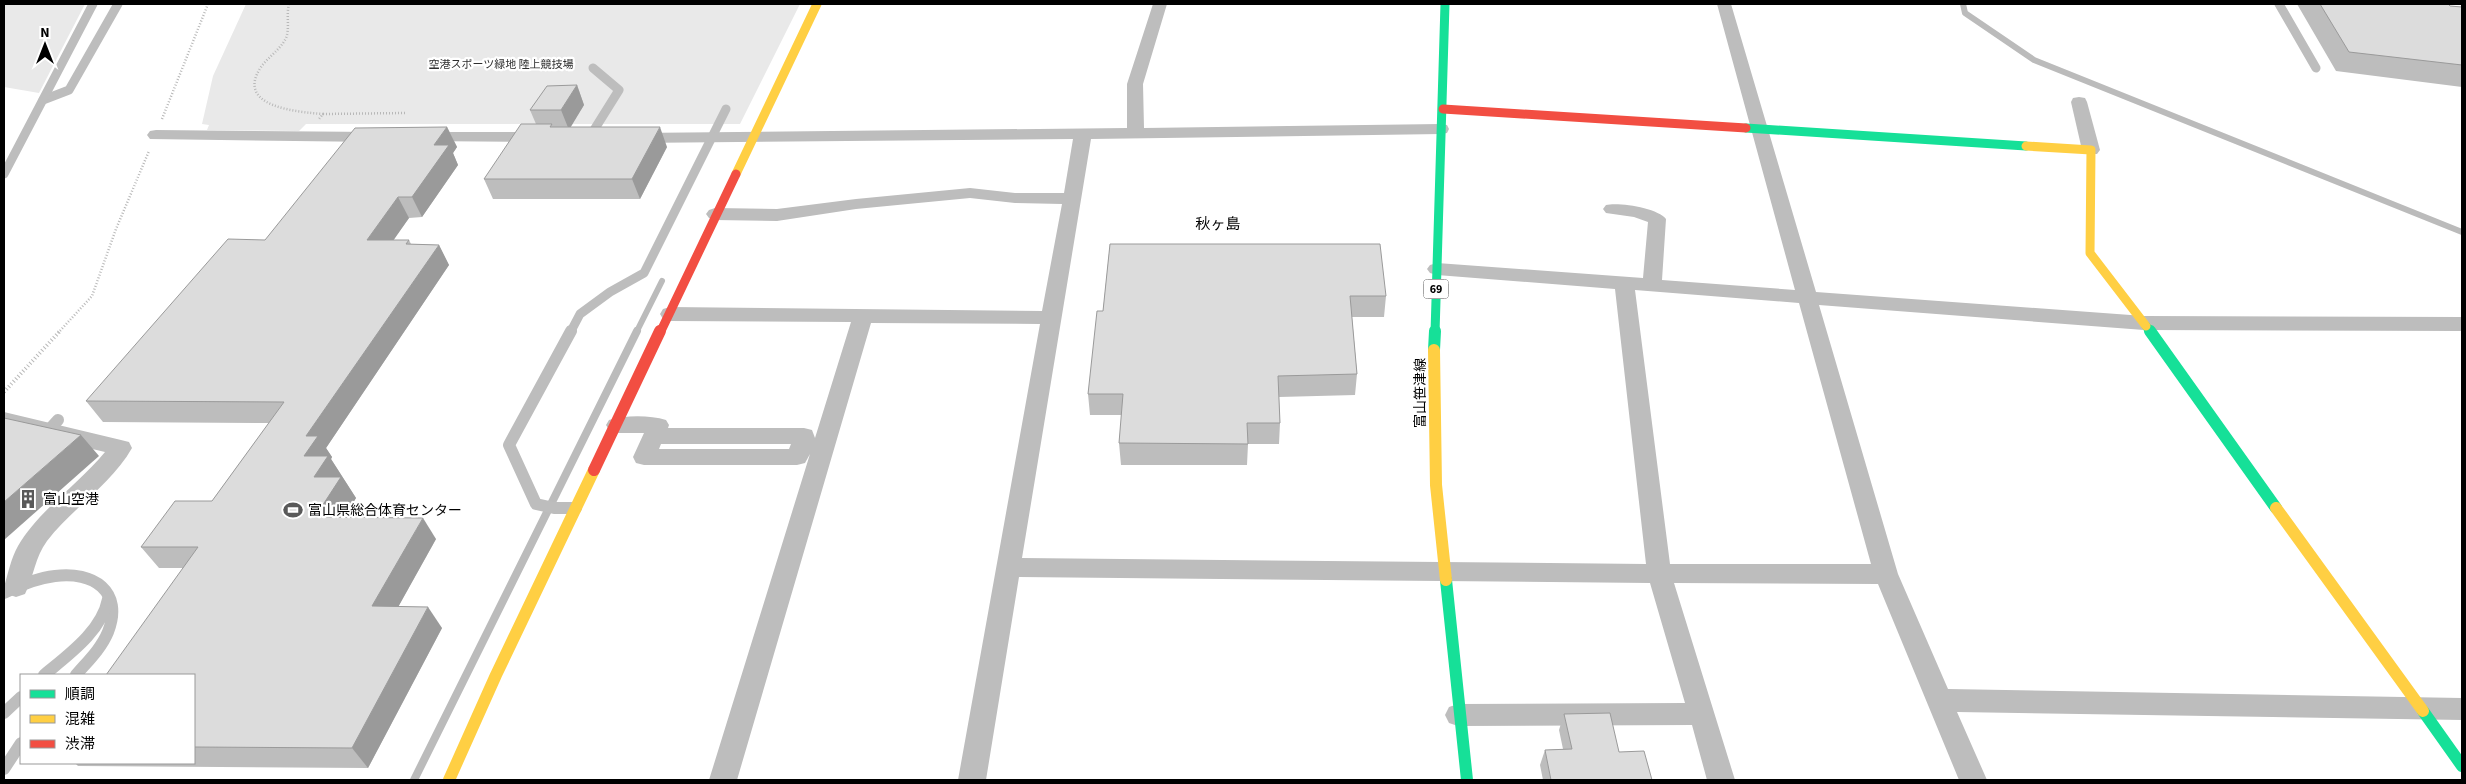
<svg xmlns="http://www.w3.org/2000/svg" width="2466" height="784" font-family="'Source Sans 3','Noto Sans JP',sans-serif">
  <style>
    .green { fill: #e9e9e9 }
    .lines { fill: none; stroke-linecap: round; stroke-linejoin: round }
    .stream-far1 { stroke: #bbb; stroke-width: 6 }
    .stream { stroke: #bbb; stroke-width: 8 }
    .path-far1 { stroke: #b8b8b8; stroke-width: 2.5; stroke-dasharray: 1 2; stroke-linecap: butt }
    .path { stroke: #b8b8b8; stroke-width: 4; stroke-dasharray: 1 2.5; stroke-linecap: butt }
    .lane-far1 { stroke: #bdbdbd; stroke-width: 9 }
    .lane { stroke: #bdbdbd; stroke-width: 12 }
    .street { fill: #bdbdbd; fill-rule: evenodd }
    .fast-far1 { stroke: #16e098; stroke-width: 9 }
    .fast { stroke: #16e098; stroke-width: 12 }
    .slow-far1 { stroke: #ffcf43; stroke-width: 9 }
    .slow { stroke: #ffcf43; stroke-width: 12 }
    .jam-far1 { stroke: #f24e42; stroke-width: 9 }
    .jam { stroke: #f24e42; stroke-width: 12 }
    .wall { fill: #bdbdbd }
    .shaded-wall { fill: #9a9a9a }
    .building { fill: #dcdcdc; stroke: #9a9a9a }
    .labels { text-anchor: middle; stroke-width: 4.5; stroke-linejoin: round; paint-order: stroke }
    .far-park-label { font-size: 11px; fill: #2e2e2e; stroke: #fff }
    .shield { fill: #fff; stroke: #4c4c4c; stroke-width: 1 }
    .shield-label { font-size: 12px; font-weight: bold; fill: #000 }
    .street-label { font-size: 14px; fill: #000; stroke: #fff }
    .poi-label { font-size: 14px; fill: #000; stroke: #fff; text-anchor: start }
    .neighbourhood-label { font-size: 15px; fill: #000; stroke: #fff }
  </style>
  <rect width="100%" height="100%" fill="#fff"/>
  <!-- green -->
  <g class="green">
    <path d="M 4,4 L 85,4 L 39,93 L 4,87 Z"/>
    <path d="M 246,4 L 800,4 L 740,124 L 306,124 L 299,131 L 207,130 L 209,125 L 202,124 L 213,76 Z"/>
  </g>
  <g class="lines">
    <!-- stream-far1 -->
    <g class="stream-far1">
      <path d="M 1963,4 L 1965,13 L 2034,60 L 2462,232"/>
      <path d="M 636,333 L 662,281"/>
    </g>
    <!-- stream -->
    <path class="stream" d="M 414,780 L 637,331"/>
    <!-- path-far1 -->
    <g class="path-far1">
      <path d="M 289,4 C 286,15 290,28 286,38 C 280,50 268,57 261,67 C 234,107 298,112 323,114 L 319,119"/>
      <path d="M 323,114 L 406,113"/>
      <path d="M 162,119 L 208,4"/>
      <path d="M 58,333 L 92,296 L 116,229 L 149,151"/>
    </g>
    <!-- path -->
    <path class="path" d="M 4,392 L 60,331"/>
    <!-- lane-far1 -->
    <g class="lane-far1">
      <path d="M 2279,4 L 2316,68"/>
      <path d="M 43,100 L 69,90 L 118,4"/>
      <path d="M 589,138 L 619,90 L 593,68"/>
      <path d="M 4,174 L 93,4"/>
      <path d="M 570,333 L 580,314 L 610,292 L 644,273 L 726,109"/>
    </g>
    <!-- lane -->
    <g class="lane">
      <path d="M 571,331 L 509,445 L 536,504 L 554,508 L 576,508"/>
      <path d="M 48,431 L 58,420"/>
      <path d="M 4,593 C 20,585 37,578 55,576 C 93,571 124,591 108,632 C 101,649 87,662 76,675"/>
      <path d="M 44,675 C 68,655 102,631 108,599"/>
      <path d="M 4,713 L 21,697"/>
      <path d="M 4,769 L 21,743"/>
    </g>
    <!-- street -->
    <g class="street">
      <path d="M 1153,4 L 1167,4 L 1143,84 L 1144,128 L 1441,124 L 1447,125 L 1449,129 L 1447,133 L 1441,134 L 1091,139 L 1022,558 L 1646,564 L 1615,289 L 1437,275 L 1430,273 L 1427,269 L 1430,265 L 1437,263 L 1643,278 L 1648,222 L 1634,217 L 1606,213 L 1603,209 L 1606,205 C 1619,202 1658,208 1666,219 L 1662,280 L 1795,290 L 1717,4 L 1731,4 L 1816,292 L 2144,316 L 2462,317 L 2462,331 L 2144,330 L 1819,305 L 1898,574 L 1948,689 L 2462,698 L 2462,720 L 1957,712 L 1987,780 L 1959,780 L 1878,584 L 1674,583 L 1735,780 L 1707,780 L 1692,725 L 1458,726 L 1449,723 L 1445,715 L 1449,707 L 1458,704 L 1685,703 L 1650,583 L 1019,577 L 986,780 L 958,780 L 1040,324 L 871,323 L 737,780 L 709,780 L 810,454 L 805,463 L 797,465 L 644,465 L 636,463 L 633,457 L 644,433 L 617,433 L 609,430 L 606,425 L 609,420 C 625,415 650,415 666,420 L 669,425 L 668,428 L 804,428 L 812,430 L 815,438 L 851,322 L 670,321 L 663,319 L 660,314 L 663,309 L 670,307 L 1042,311 L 1062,204 L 1015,203 L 970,198 L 856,209 L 777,221 L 715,220 L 709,218 L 706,214 L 709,210 L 715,208 L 777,209 L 856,199 L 970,188 L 1015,193 L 1064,193 L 1073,139 L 634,143 L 628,142 L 625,138 L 628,134 L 634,133 L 1127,128 L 1127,84 ZM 1635,290 L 1799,303 L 1871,564 L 1670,564 ZM 661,444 L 791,444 L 789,449 L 659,449 Z"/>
      <path d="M 2079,97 L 2085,98 L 2087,102 L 2100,150 L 2097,154 L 2085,154 L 2082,150 L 2071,102 L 2073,98 Z"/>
      <path d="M 156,130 L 376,132 L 382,133 L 385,137 L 382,141 L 376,142 L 150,139 L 147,135 L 150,131 Z"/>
      <path d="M 424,132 L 541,132 L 547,133 L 550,137 L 547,141 L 541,142 L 418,141 L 415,137 L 418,133 Z"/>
      <path d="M 4,412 L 121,440 L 129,442 L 132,448 C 111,485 72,508 47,541 C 35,557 34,576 25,594 L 16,597 L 7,594 L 4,587 C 8,574 11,558 18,546 C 38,511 79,484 105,452 L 4,428 Z"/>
    </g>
    <!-- fast-far1 -->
    <g class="fast-far1">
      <path d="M 1746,128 L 2026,146"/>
      <path d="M 2146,326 L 2151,333"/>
      <path d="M 1435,333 L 1445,4"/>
    </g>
    <!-- fast -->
    <g class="fast">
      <path d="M 2150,331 L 2276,508"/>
      <path d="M 1434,350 L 1435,331"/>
      <path d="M 1446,580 L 1467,780"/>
      <path d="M 2423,711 L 2462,766"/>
    </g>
    <!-- slow-far1 -->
    <g class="slow-far1">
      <path d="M 2026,146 L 2091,150 L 2090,253 L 2146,326"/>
      <path d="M 736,174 L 817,4"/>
    </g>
    <!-- slow -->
    <g class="slow">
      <path d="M 1434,350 L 1436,485 L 1446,580"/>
      <path d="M 2276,508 L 2423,711"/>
      <path d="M 449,780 L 496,675 L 594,470"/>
    </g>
    <!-- jam-far1 -->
    <g class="jam-far1">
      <path d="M 1443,109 L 1746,128"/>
      <path d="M 660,333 L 736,174"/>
    </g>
    <!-- jam -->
    <path class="jam" d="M 594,470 L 660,331"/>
  </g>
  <!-- wall -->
  <g class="wall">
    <path d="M 2297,4 L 2448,4 L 2450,6 L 2462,7 L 2462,87 L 2336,71 Z"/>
    <path d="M 577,85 L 584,105 L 570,127 L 667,147 L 640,199 L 493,199 L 484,179 L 536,124 L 530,110 Z"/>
    <path d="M 447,127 L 457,147 L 453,153 L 458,165 L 422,217 L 409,218 L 393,240 L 409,240 L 411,244 L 439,245 L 449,265 L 326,448 L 332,457 L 331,459 L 356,498 L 344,517 L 436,539 L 398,607 L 442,628 L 368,768 L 78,766 L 75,763 L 194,763 L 194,675 L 183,568 L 159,568 L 141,547 L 212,501 L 269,423 L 103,422 L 86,401 L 265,240 Z"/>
    <path d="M 1110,244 L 1386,296 L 1384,317 L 1352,317 L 1357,374 L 1355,395 L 1279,397 L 1280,423 L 1279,444 L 1248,444 L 1247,465 L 1121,465 L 1119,443 L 1122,415 L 1090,415 L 1088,394 L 1103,311 Z"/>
    <path d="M 1564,714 L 1619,752 L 1652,780 L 1543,780 L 1540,765 L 1545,750 L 1563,749 L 1559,730 Z"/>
  </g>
  <!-- shaded-wall -->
  <g class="shaded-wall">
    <path d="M 577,85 L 584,105 L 569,130 L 561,110 Z"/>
    <path d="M 447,127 L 457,147 L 453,153 L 458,165 L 422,217 L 412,197 L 434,145 Z"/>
    <path d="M 660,127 L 667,147 L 640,199 L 632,179 Z"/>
    <path d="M 398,197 L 409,218 L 379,261 L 367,240 Z"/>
    <path d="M 439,245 L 449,265 L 326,448 L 332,457 L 331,459 L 356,498 L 331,538 L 315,517 L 314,477 L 304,456 L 306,436 Z"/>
    <path d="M 81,435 L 99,456 L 4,540 L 4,502 Z"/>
    <path d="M 423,518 L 436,539 L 387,627 L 372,606 Z"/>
    <path d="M 428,607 L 442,628 L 368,768 L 352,748 Z"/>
  </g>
  <!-- building -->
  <g class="building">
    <path d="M 2320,4 L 2448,4 L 2450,6 L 2462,7 L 2462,65 L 2349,52 Z"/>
    <path d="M 577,85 L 561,110 L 530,110 L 547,86 Z"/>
    <path d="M 521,124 L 552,124 L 550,127 L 660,127 L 632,179 L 484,179 Z"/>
    <path d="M 447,127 L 434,145 L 449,145 L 412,197 L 398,197 L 367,240 L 409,240 L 406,244 L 439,245 L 306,436 L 318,436 L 304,456 L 328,456 L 314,477 L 341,477 L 315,517 L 423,518 L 372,606 L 428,607 L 352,748 L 194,747 L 194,675 L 106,675 L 198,547 L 141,547 L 175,501 L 212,501 L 284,402 L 86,401 L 228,239 L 265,240 L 355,128 Z"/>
    <path d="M 1110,244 L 1380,244 L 1386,296 L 1350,296 L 1357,374 L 1278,376 L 1280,423 L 1247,423 L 1248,444 L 1119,443 L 1123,394 L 1088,394 L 1097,311 L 1103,311 Z"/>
    <path d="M 4,418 L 81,435 L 4,502 Z"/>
    <path d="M 1610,713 L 1619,752 L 1644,751 L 1652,780 L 1551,780 L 1545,750 L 1572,749 L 1564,714 Z"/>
  </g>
  <!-- icons -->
  <defs>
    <g id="building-bare" transform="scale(1.5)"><path d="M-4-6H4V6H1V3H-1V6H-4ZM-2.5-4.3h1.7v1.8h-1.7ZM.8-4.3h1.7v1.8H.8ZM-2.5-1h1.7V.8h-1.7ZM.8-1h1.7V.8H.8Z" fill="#595959" stroke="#fff" stroke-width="2.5" paint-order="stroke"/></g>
    <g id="stadium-bare" transform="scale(1.5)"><path d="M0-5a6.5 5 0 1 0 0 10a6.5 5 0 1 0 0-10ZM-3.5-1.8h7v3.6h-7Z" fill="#595959" stroke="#fff" stroke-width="2.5" paint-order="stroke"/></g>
  </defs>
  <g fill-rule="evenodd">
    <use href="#building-bare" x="28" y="499"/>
    <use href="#stadium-bare" x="293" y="510"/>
  </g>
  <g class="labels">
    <!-- far-park labels -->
    <g class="far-park-label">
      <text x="501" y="68">空港スポーツ緑地 陸上競技場</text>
    </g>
    <!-- shield labels -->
    <rect class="shield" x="1423.5" y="279.5" width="25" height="19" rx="4"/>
    <g class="shield-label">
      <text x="1436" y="293">69</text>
    </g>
    <!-- street labels -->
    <g class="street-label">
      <text transform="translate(1420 393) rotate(-90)" y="5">富山笹津線</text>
    </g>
    <!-- poi labels -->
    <g class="poi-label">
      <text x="43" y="504">富山空港</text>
      <text x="308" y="515">富山県総合体育センター</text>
    </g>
    <!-- neighbourhood labels -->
    <g class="neighbourhood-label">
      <text x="1218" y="229">秋ヶ島</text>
    </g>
  </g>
  <!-- border -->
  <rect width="2466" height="784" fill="none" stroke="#000000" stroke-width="10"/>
  <!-- legend -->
  <rect x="20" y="674" width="175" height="90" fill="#ffffff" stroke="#999999"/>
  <rect x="30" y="690" width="25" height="8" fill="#16e098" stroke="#999999"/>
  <text x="65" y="699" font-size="15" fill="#000000">順調</text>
  <rect x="30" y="715" width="25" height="8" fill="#ffcf43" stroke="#999999"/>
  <text x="65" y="724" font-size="15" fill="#000000">混雑</text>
  <rect x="30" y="740" width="25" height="8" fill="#f24e42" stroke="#999999"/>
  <text x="65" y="749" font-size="15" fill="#000000">渋滞</text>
  <!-- north arrow -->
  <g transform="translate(45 45)" stroke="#ffffff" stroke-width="4" paint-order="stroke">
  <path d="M0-4L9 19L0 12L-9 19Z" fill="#000000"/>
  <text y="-8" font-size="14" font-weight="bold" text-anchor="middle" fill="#000000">N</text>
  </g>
</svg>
